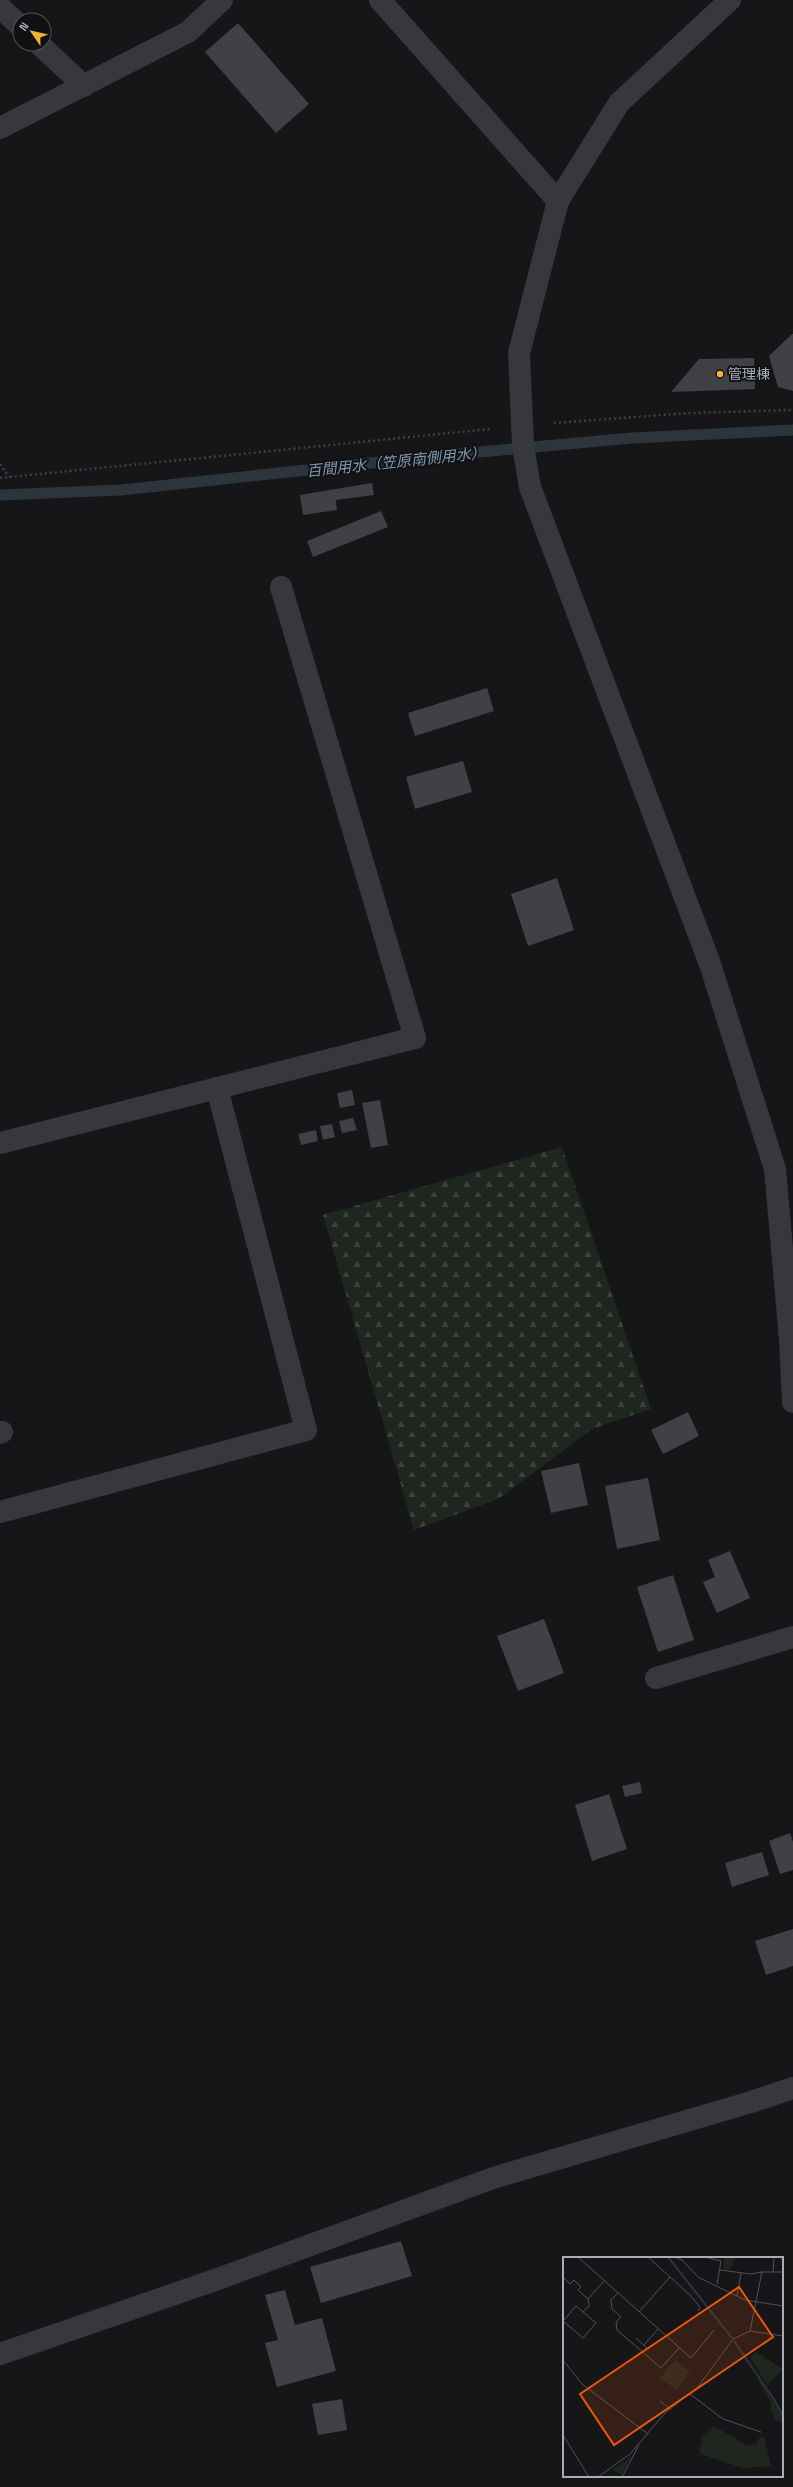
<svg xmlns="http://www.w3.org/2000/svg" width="793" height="2487" font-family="'Space Grotesk','Noto Sans JP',sans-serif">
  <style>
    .forest { fill: url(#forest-firs) }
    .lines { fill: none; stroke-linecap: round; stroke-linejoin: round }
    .stream { stroke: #2c353c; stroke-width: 11 }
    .building { fill: #404145 }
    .path { stroke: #3d3f44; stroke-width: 2.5; stroke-dasharray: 2 3; stroke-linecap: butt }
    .minor { stroke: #37383d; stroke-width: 22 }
    .poi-dot { fill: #f2b134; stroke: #111113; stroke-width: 1.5 }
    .labels { text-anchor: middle; stroke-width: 4; stroke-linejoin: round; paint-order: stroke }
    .poi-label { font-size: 14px; fill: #a8adb8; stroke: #111113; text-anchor: start }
    .water-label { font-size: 15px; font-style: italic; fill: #7f9bb3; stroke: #111113 }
    .inset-river { fill: none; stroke: #2c353c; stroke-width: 2 }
    .inset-road { fill: none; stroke: #505258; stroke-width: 1 }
    .view { fill: #e8590c; fill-opacity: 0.15; stroke: #e8590c; stroke-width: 2 }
    .inset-edge { fill: none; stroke: #a8adb8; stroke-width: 2 }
  </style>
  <defs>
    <pattern id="forest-firs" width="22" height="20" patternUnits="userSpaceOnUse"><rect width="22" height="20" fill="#1e261f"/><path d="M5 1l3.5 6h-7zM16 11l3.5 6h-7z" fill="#3c433d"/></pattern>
  </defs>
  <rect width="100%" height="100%" fill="#161618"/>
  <!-- forest -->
  <path class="forest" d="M 562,1147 L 651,1409 L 594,1428 L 498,1499 L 414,1530 L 323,1215 Z"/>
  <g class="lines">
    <!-- stream -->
    <path class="stream" d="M 0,495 L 121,490 L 436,456 L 632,438 L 793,430"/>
  </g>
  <!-- building -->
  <g class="building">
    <path d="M 238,23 L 309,104 L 276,133 L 205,52 Z"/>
    <path d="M 792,334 L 793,334 L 793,391 L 778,387 L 769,356 Z"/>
    <path d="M 754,358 L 755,389 L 671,392 L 699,359 Z"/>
    <path d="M 372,483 L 374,495 L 336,500 L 337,510 L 303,515 L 300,495 Z"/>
    <path d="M 381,511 L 388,527 L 313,557 L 307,541 Z"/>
    <path d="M 487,688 L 494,711 L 415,736 L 408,713 Z"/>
    <path d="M 463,761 L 472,792 L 415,809 L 406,777 Z"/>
    <path d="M 557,878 L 574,930 L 528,946 L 511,894 Z"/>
    <path d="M 352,1090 L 355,1105 L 340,1108 L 337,1093 Z"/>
    <path d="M 380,1100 L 388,1145 L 371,1148 L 362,1103 Z"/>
    <path d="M 353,1118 L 357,1130 L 342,1133 L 339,1121 Z"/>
    <path d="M 332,1124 L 335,1137 L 323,1140 L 320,1126 Z"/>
    <path d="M 316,1130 L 318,1141 L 301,1145 L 298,1134 Z"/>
    <path d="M 688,1412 L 699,1436 L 663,1454 L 651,1430 Z"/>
    <path d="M 579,1463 L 588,1505 L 551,1513 L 541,1471 Z"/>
    <path d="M 648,1478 L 660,1540 L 617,1549 L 605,1486 Z"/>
    <path d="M 730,1551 L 750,1598 L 717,1613 L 703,1582 L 715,1577 L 708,1560 Z"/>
    <path d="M 673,1575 L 694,1640 L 658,1652 L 637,1587 Z"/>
    <path d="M 544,1619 L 564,1673 L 518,1691 L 497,1636 Z"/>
    <path d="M 640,1782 L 642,1793 L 625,1797 L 622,1786 Z"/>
    <path d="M 609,1794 L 627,1849 L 592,1861 L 575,1805 Z"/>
    <path d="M 790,1833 L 793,1842 L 793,1870 L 780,1874 L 769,1841 Z"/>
    <path d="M 762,1852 L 769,1875 L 732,1887 L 725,1863 Z"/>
    <path d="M 793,1929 L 793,1966 L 766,1975 L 755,1941 Z"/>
    <path d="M 401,2241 L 412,2276 L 321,2303 L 310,2267 Z"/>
    <path d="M 285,2290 L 295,2325 L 322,2318 L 336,2371 L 277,2387 L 265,2343 L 278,2340 L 265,2295 Z"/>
    <path d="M 342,2399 L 347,2430 L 318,2435 L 312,2404 Z"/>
  </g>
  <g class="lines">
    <!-- path -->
    <g class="path">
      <path d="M 554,423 L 690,413 L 793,410"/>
      <path d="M 0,464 L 9,477"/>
      <path d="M 0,478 L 491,429"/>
    </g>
    <!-- minor -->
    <g class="minor">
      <path d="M 380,0 L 558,201"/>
      <path d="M 730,0 L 619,103 L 558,201 L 519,353 L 523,445 L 530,487 L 710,964 L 775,1169 L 790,1339 L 793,1402"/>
      <path d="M 0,7 L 20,26"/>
      <path d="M 39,44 L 84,86"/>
      <path d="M 0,128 L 188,32 L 222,0"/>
      <path d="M 0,1143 L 415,1038 L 281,587"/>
      <path d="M 0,1433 L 2,1432"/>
      <path d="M 0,1512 L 306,1430 L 217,1088"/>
      <path d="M 656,1678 L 793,1637"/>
      <path d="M 0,2354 L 218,2279 L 493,2178 L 751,2102 L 793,2088"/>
    </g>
  </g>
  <!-- markers -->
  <circle class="poi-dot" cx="720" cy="374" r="4"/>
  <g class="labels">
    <!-- poi labels -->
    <g class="poi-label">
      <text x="728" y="379">管理棟</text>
    </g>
    <!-- water labels -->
    <g class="water-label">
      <text transform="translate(396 462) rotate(-6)" y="5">百間用水（笠原南側用水）</text>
    </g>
  </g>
  <!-- overview -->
  <g transform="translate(563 2257)">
    <rect width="220" height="220" fill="#161618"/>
    <path d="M 68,199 L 59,218 L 50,212 L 60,206 Z" fill="#1e261f"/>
    <path d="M 161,0 L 172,0 L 167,13 L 161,12 ZM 112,103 L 127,115 L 114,132 L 96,122 ZM 197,122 L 217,155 L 218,165 L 213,164 L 208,153 L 208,146 L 195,123 ZM 151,169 L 185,189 L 193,187 L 196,181 L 201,179 L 208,209 L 180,211 L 138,197 L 136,193 L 139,184 L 138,180 Z" fill="#1e261f"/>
    <path d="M 193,95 L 220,112 L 204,128 L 187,101 Z" fill="#1e261f"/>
    <path class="inset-river" d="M 105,0 L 169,81M 171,84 L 212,144 L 218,155 L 220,167"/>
    <path class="inset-road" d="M 15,0 L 128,101 L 151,73M 85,0 L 128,39 L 137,50 L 135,54M 112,0 L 119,3 L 135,20 L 182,43 L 220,49M 142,0 L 158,4 L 154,27M 157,13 L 188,17 L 199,15M 210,15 L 211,1M 0,20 L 7,27 L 11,23 L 18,30 L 15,33 L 25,42 L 26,49 L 20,55M 55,36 L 48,43 L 49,52 L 58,60 L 53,65 L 54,73 L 98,111 L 116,91M 174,39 L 178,16M 25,42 L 41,24M 13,49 L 33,66 L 20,81 L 0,64 ZM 76,55 L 107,20M 187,74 L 199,15 L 220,15M 73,81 L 85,92M 81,88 L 95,72M 0,103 L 19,127 L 85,177M 127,137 L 160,162 L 198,175M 97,144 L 107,152M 0,178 L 26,220M 35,220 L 67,197 L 102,156 L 135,130 L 170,82 L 187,74 L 220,79M 59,220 L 76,188"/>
    <path class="view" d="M 176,30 L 210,80 L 51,188 L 17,137 Z"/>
    <rect width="220" height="220" class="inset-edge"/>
  </g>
  <!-- north arrow -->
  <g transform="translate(32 32) rotate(304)"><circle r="19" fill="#111113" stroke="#4d4f55"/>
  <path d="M0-3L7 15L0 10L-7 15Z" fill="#f2b134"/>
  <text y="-6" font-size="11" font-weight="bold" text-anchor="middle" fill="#a8adb8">N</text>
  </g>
</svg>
